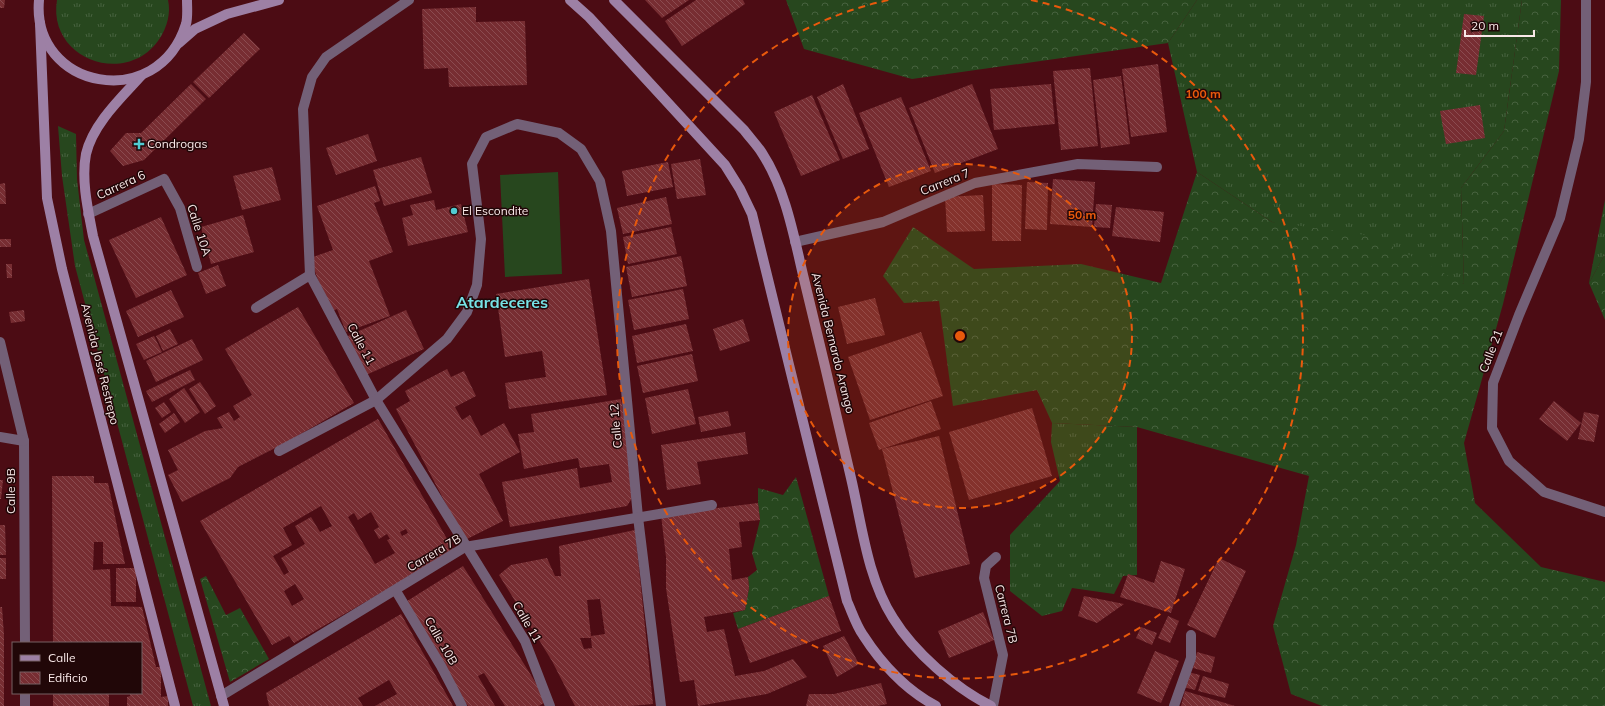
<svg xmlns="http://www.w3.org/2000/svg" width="1605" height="706" font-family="Mulish,sans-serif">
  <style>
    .grass { fill: url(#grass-tufts) }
    .forest { fill: url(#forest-crowns) }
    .pitch { fill: #27471e }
    .building { fill: url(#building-back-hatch); fill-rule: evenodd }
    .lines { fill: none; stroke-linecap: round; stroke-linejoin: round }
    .street { stroke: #736077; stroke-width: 10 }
    .secondary { stroke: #9d80a5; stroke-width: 10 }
    .ring { fill: none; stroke: #e8590c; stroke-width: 2; stroke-dasharray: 7 5 }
    .poi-dot { fill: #51ccd2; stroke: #210708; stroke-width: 1.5 }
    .labels { text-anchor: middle; stroke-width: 3; stroke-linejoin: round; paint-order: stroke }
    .poi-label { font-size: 12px; fill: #f9e8e8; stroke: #210708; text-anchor: start }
    .street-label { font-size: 12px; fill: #f9e8e8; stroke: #210708 }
    .district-label { font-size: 16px; font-weight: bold; fill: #76e2e6; stroke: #210708 }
    .centre { fill: #e8590c; stroke: #210708; stroke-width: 2 }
    .ring-label { font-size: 12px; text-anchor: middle; font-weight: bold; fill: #e8590c; stroke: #210708; stroke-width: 3; stroke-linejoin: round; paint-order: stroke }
  </style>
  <defs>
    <pattern id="grass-tufts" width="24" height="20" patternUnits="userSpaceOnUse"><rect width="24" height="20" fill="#27471e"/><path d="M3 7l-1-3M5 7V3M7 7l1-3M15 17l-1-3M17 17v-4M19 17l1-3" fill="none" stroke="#47623f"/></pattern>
    <pattern id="forest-crowns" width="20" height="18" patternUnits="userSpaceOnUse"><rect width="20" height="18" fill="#27471e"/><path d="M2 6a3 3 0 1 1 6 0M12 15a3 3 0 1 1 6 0" fill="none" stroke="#47623f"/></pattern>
    <pattern id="building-back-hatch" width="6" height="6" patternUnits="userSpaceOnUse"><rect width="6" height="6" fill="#772d32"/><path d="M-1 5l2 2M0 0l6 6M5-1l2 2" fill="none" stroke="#8b4b50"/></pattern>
  </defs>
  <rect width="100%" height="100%" fill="#4c0c14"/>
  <!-- grass -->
  <g class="grass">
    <path d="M 57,0 L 168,0 C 171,13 167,27 160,38 C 128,88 47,60 57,0 Z"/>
    <path d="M 1197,0 L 1522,0 L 1504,131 L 1461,188 L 1464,284 L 1272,222 L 1197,172 L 1168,43 Z"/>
    <path d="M 58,126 L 76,134 L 77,179 L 84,240 L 211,706 L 193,706 L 75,266 L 62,176 Z"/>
    <path d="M 1605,200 L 1605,254 L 1589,283 Z"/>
    <path d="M 1052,423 L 1137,427 L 1137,575 L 1123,576 L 1114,594 L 1072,588 L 1062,611 L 1042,616 L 1010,591 L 1010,535 L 1060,481 L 1051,442 Z"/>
  </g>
  <!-- forest -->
  <g class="forest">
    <path d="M 786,0 L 1197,0 L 1168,43 L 912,79 L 804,49 Z"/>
    <path d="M 1522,0 L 1561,0 L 1559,71 L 1503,304 L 1464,443 L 1475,503 L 1541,567 L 1605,582 L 1605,706 L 1322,706 L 1291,694 L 1273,626 L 1296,545 L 1309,476 L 1137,427 L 1052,423 L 1037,390 L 953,406 L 939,301 L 904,303 L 883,276 L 913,227 L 974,269 L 1081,264 L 1161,283 L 1197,172 L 1272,222 L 1373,236 L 1464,284 L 1461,188 L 1504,131 Z"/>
    <path d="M 1605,254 L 1605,320 L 1589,283 Z"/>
    <path d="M 796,477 L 829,596 L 738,629 L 733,613 L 745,610 L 749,588 L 748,577 L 757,570 L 752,553 L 760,520 L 758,503 L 758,488 L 783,495 Z"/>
    <path d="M 206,576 L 226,615 L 240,608 L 269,659 L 230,682 L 200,579 Z"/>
  </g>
  <!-- pitch -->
  <path class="pitch" d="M 558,172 L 562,274 L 505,277 L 500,175 Z"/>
  <!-- building -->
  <g class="building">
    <path d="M 0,0 L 5,0 L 4,8 L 0,8 Z"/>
    <path d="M 645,0 L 689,0 L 662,18 Z"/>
    <path d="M 696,0 L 743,0 L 745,4 L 682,46 L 665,21 Z"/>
    <path d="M 476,7 L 476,22 L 525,21 L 527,85 L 449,87 L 448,68 L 424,69 L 422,9 Z"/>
    <path d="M 1464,14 L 1484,16 L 1476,75 L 1456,73 Z"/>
    <path d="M 244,33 L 260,49 L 209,98 L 193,82 Z"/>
    <path d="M 1158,64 L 1167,132 L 1131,137 L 1122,69 Z"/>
    <path d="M 1090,68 L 1098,146 L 1061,150 L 1053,71 Z"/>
    <path d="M 1121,76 L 1130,144 L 1101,148 L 1093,80 Z"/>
    <path d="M 191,84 L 206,99 L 144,160 L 123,166 L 110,151 L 126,133 L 141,133 Z"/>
    <path d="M 843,84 L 869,149 L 843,159 L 817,97 Z"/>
    <path d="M 972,84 L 998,149 L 935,173 L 909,108 Z"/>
    <path d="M 1051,84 L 1055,124 L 994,130 L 990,89 Z"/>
    <path d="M 812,95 L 840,160 L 801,176 L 774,112 Z"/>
    <path d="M 901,97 L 931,171 L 889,187 L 859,113 Z"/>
    <path d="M 1480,105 L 1485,138 L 1446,144 L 1440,111 Z"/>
    <path d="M 368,134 L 377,161 L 336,175 L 326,148 Z"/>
    <path d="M 421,157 L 432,193 L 384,206 L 373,170 Z"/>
    <path d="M 700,159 L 706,195 L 677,199 L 671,164 Z"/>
    <path d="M 668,162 L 673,187 L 627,196 L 622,171 Z"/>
    <path d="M 272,167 L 281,200 L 242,210 L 233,176 Z"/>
    <path d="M 1053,179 L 1095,182 L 1092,227 L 1050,224 Z"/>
    <path d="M 1027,182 L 1048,183 L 1047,230 L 1025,229 Z"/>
    <path d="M 5,183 L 6,204 L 0,204 L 0,184 Z"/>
    <path d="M 992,184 L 1022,185 L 1021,241 L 992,241 Z"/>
    <path d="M 375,186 L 380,201 L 374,203 L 393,252 L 369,261 L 390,316 L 346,332 L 337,309 L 330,312 L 310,258 L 333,250 L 317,206 Z"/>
    <path d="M 983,195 L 985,231 L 947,232 L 945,197 Z"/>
    <path d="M 666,197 L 672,224 L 623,234 L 617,208 Z"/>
    <path d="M 434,200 L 436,210 L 461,204 L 468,232 L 408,246 L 402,218 L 413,215 L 410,205 Z"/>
    <path d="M 1096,204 L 1112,205 L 1110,228 L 1094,227 Z"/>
    <path d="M 1116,207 L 1164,212 L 1160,242 L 1112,236 Z"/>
    <path d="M 243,215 L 254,252 L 211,264 L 201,227 Z"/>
    <path d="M 161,217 L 187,275 L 136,298 L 109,240 Z"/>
    <path d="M 671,227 L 677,254 L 628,264 L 623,237 Z"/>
    <rect x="0" y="239" width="11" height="8"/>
    <path d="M 681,256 L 687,286 L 632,297 L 626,267 Z"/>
    <path d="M 6,264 L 12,264 L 12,278 L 7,278 Z"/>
    <path d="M 218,265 L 226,286 L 206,294 L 198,273 Z"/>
    <path d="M 589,279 L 607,395 L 509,409 L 505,383 L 546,377 L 542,351 L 505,357 L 496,294 Z"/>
    <path d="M 683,289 L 689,319 L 634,330 L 628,300 Z"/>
    <path d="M 171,290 L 184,317 L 138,337 L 126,311 Z"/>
    <path d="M 875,298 L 885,335 L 847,344 L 838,307 Z"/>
    <path d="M 298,307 L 354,403 L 287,442 L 238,467 L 230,478 L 182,502 L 168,475 L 178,470 L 168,450 L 205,431 L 223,428 L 217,418 L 229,412 L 234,421 L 240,417 L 233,406 L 252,395 L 225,349 Z"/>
    <path d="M 24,310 L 25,321 L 11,323 L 9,312 Z"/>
    <path d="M 406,310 L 424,349 L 366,375 L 348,336 Z"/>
    <path d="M 743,319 L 750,341 L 720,351 L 713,329 Z"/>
    <path d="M 686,324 L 693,351 L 637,363 L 632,336 Z"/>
    <path d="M 170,329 L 178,344 L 163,351 L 156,336 Z"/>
    <path d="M 921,332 L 943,396 L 870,420 L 848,357 Z"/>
    <path d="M 154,336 L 162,352 L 144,360 L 136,344 Z"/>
    <path d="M 192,339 L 203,360 L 156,382 L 146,361 Z"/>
    <path d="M 692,354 L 698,381 L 643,393 L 637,366 Z"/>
    <path d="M 447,369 L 451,377 L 464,371 L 476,396 L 455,407 L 462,420 L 470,415 L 481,436 L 504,423 L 520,452 L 479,474 L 503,521 L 465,540 L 396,409 L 410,401 L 405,391 Z"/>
    <path d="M 190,370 L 195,380 L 152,402 L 146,391 Z"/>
    <path d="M 200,382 L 216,406 L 205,414 L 189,389 Z"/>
    <path d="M 184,388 L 200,412 L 185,423 L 169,399 Z"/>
    <path d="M 688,389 L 696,424 L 652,434 L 645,398 Z"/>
    <path d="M 621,399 L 631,460 L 634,495 L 627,506 L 510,527 L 502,482 L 577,468 L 580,488 L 612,482 L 609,464 L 580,468 L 578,458 L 524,469 L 518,434 L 534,432 L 531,414 Z"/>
    <path d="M 931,401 L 941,429 L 879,450 L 869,423 Z"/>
    <path d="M 1554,401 L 1581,423 L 1567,441 L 1539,419 Z"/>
    <path d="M 164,402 L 171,412 L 162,418 L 155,408 Z"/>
    <path d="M 1032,408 L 1052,476 L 969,500 L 949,432 Z"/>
    <path d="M 728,411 L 731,426 L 701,432 L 698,417 Z"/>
    <path d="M 1584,412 L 1599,415 L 1594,442 L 1578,439 Z"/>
    <path d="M 174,413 L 180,422 L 165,433 L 159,424 Z"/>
    <path d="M 378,419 L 454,551 L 294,643 L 289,636 L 272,645 L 200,521 ZM 321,506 L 332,526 L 320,532 L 311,517 L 295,526 L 305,544 L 281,558 L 289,572 L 284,575 L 273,556 L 292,545 L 283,528 ZM 371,512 L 379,527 L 374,530 L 379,539 L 387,534 L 390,539 L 387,540 L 395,553 L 375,564 L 348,517 L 354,513 L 358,520 ZM 406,529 L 408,533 L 402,536 L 400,532 ZM 295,584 L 304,599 L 292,606 L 284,591 Z"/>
    <path d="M 745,432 L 748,454 L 697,462 L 701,484 L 667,490 L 661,445 Z"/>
    <path d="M 939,436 L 970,564 L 915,578 L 882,449 Z"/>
    <path d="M 52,476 L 94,476 L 94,483 L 108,483 L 125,564 L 103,564 L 103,542 L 94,542 L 93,570 L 110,569 L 111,606 L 142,607 L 156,667 L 161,667 L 161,697 L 168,696 L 168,706 L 127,706 L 127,697 L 130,696 L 130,693 L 141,693 L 141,643 L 53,643 Z"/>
    <path d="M 0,480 L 3,480 L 1,499 L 0,499 Z"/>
    <path d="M 758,503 L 760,520 L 739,522 L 742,547 L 729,549 L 732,580 L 748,577 L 749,588 L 745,610 L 704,617 L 707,632 L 724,629 L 735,676 L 764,671 L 793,659 L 807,677 L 767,694 L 698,706 L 694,680 L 680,682 L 666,588 L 666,557 L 661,515 Z"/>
    <path d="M 0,525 L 5,525 L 6,555 L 0,555 Z"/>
    <path d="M 635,530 L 653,704 L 630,706 L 575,706 L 552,661 L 499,575 L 511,565 L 547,558 L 555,576 L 561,576 L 559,546 ZM 600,599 L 605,634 L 591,636 L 587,600 ZM 580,638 L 591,638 L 592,648 L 584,649 Z"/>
    <rect x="0" y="558" width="6" height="21"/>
    <path d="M 1219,558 L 1246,571 L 1215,638 L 1187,625 Z"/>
    <path d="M 1161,561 L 1185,569 L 1171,613 L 1120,597 L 1128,574 L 1154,583 Z"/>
    <path d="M 463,566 L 547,701 L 539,706 L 505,706 L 484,673 L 478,676 L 495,706 L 468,706 L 404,603 Z"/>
    <rect x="116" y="568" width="20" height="34"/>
    <path d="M 829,596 L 841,631 L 750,663 L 738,629 Z"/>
    <path d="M 1084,596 L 1124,604 L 1097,623 L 1078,616 Z"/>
    <path d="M 0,607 L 2,607 L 4,635 L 4,706 L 0,706 Z"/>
    <path d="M 983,612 L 994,640 L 949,658 L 938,631 Z"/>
    <path d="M 401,614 L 453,706 L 375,706 L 397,694 L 389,680 L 358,698 L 363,706 L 269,706 L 266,693 Z"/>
    <path d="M 1168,616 L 1179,621 L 1170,643 L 1158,638 Z"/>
    <path d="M 1141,627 L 1157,633 L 1152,645 L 1136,638 Z"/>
    <path d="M 844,636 L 859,664 L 837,677 L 823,646 Z"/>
    <path d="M 1155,651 L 1179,661 L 1161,703 L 1137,693 Z"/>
    <path d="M 1197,652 L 1215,657 L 1211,673 L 1193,668 Z"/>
    <path d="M 1188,672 L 1200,675 L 1195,690 L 1183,687 Z"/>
    <path d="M 1203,676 L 1229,684 L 1225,698 L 1198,691 Z"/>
    <path d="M 881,683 L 887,704 L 877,706 L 806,706 L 809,694 L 834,694 Z"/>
    <path d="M 1185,691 L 1235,706 L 1181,706 Z"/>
    <rect x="53" y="693" width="56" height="13"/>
  </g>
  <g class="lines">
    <!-- street -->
    <g class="street">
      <path d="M 409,0 L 326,57 L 312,77 L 303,109 L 310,275 L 376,400 L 525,641 L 550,706"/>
      <path d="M 1586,0 L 1586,82 L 1579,139 L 1560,218 L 1519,315 L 1493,383 L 1492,428 L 1509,461 L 1544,492 L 1605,512"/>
      <path d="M 88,214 L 164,179 L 180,208 L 197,267"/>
      <path d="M 795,242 L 883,222 L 975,183 L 1078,164 L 1157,167"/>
      <path d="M 256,308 L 310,275"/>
      <path d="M 0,342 L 24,441 L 25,643"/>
      <path d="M 0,437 L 24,441"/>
      <path d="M 279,451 L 376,400 L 447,339 L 467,312 L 477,285 L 481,239 L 472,164 L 486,137 L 517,124 L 559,133 L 581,149 L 600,181 L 611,231 L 638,517 L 661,706"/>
      <path d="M 396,591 L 441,666 L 462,706"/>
      <path d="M 25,693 L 25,706"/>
      <path d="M 221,696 L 465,547 L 712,505"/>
      <path d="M 993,706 L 1003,655 L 984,578 L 986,566 L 996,557"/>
      <path d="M 1174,706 L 1191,658 L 1191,635"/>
    </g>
    <!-- secondary -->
    <g class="secondary">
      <path d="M 39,0 C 31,89 158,114 186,24 C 188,17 187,8 187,0"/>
      <path d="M 570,0 L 589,17 L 725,165 L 740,189 L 752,214 L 847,601 C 852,612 856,625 863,635 C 881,663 906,690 936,706"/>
      <path d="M 614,0 L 744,130 C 750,138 757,145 762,153 C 786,190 794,237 804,279 C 820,345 836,412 851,478 C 862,525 867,577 893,618 C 914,652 955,688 991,706"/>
      <path d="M 40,23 L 47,198 L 62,269 L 175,706"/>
      <path d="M 179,43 L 195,29 L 227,14 L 279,0"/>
      <path d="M 141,76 C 121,98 93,124 86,154 C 81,180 88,210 93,236 L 224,706"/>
    </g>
  </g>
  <!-- distance rings -->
  <circle cx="960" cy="336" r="172" fill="#e8590c" fill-opacity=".12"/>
  <g class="ring">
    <circle cx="960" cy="336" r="172"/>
    <path d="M1031 0A343 343 0 1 1 889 0"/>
  </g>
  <!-- markers -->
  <g class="poi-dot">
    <path d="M137 138h4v4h4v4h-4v4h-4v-4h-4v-4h4z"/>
    <circle cx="454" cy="211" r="4"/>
  </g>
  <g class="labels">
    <!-- poi labels -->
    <g class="poi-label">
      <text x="147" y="148">Condrogas</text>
      <text x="462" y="215">El Escondite</text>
    </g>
    <!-- street labels -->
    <g class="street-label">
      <text transform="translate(945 182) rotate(-22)" y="4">Carrera 7</text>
      <text transform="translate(121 185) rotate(-25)" y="4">Carrera 6</text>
      <text transform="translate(199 230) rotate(72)" y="4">Calle 10A</text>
      <text transform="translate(833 343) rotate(76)" y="4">Avenida Bernardo Arango</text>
      <text transform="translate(361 344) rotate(62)" y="4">Calle 11</text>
      <text transform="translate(1491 351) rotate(-69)" y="4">Calle 21</text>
      <text transform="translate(100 364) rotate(76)" y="4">Avenida José Restrepo</text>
      <text transform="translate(616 426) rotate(-95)" y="4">Calle 12</text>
      <text transform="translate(11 491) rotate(-90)" y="4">Calle 9B</text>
      <text transform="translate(434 553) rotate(-31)" y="4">Carrera 7B</text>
      <text transform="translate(1006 614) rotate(76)" y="4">Carrera 7B</text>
      <text transform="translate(527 622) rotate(60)" y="4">Calle 11</text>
      <text transform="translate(441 641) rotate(60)" y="4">Calle 10B</text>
    </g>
    <!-- district labels -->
    <g class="district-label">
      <text x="502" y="308">Atardeceres</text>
    </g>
  </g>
  <circle cx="960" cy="336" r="6" class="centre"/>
  <g class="ring-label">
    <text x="1203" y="98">100 m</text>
    <text x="1082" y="219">50 m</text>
  </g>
  <!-- legend -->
  <rect x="12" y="642" width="130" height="52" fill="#210708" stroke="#776162"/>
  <rect x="20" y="655" width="20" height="6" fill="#9d80a5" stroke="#776162"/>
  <text x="48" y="662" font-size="12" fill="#f9e8e8">Calle</text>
  <rect x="20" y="672" width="20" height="12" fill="url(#building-back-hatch)" stroke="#776162"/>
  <text x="48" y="682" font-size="12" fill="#f9e8e8">Edificio</text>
  <!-- scale -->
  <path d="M1465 30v6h69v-6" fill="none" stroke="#f9e8e8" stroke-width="2"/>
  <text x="1471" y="30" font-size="12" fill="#f9e8e8" stroke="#210708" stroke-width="3" paint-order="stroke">20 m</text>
</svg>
